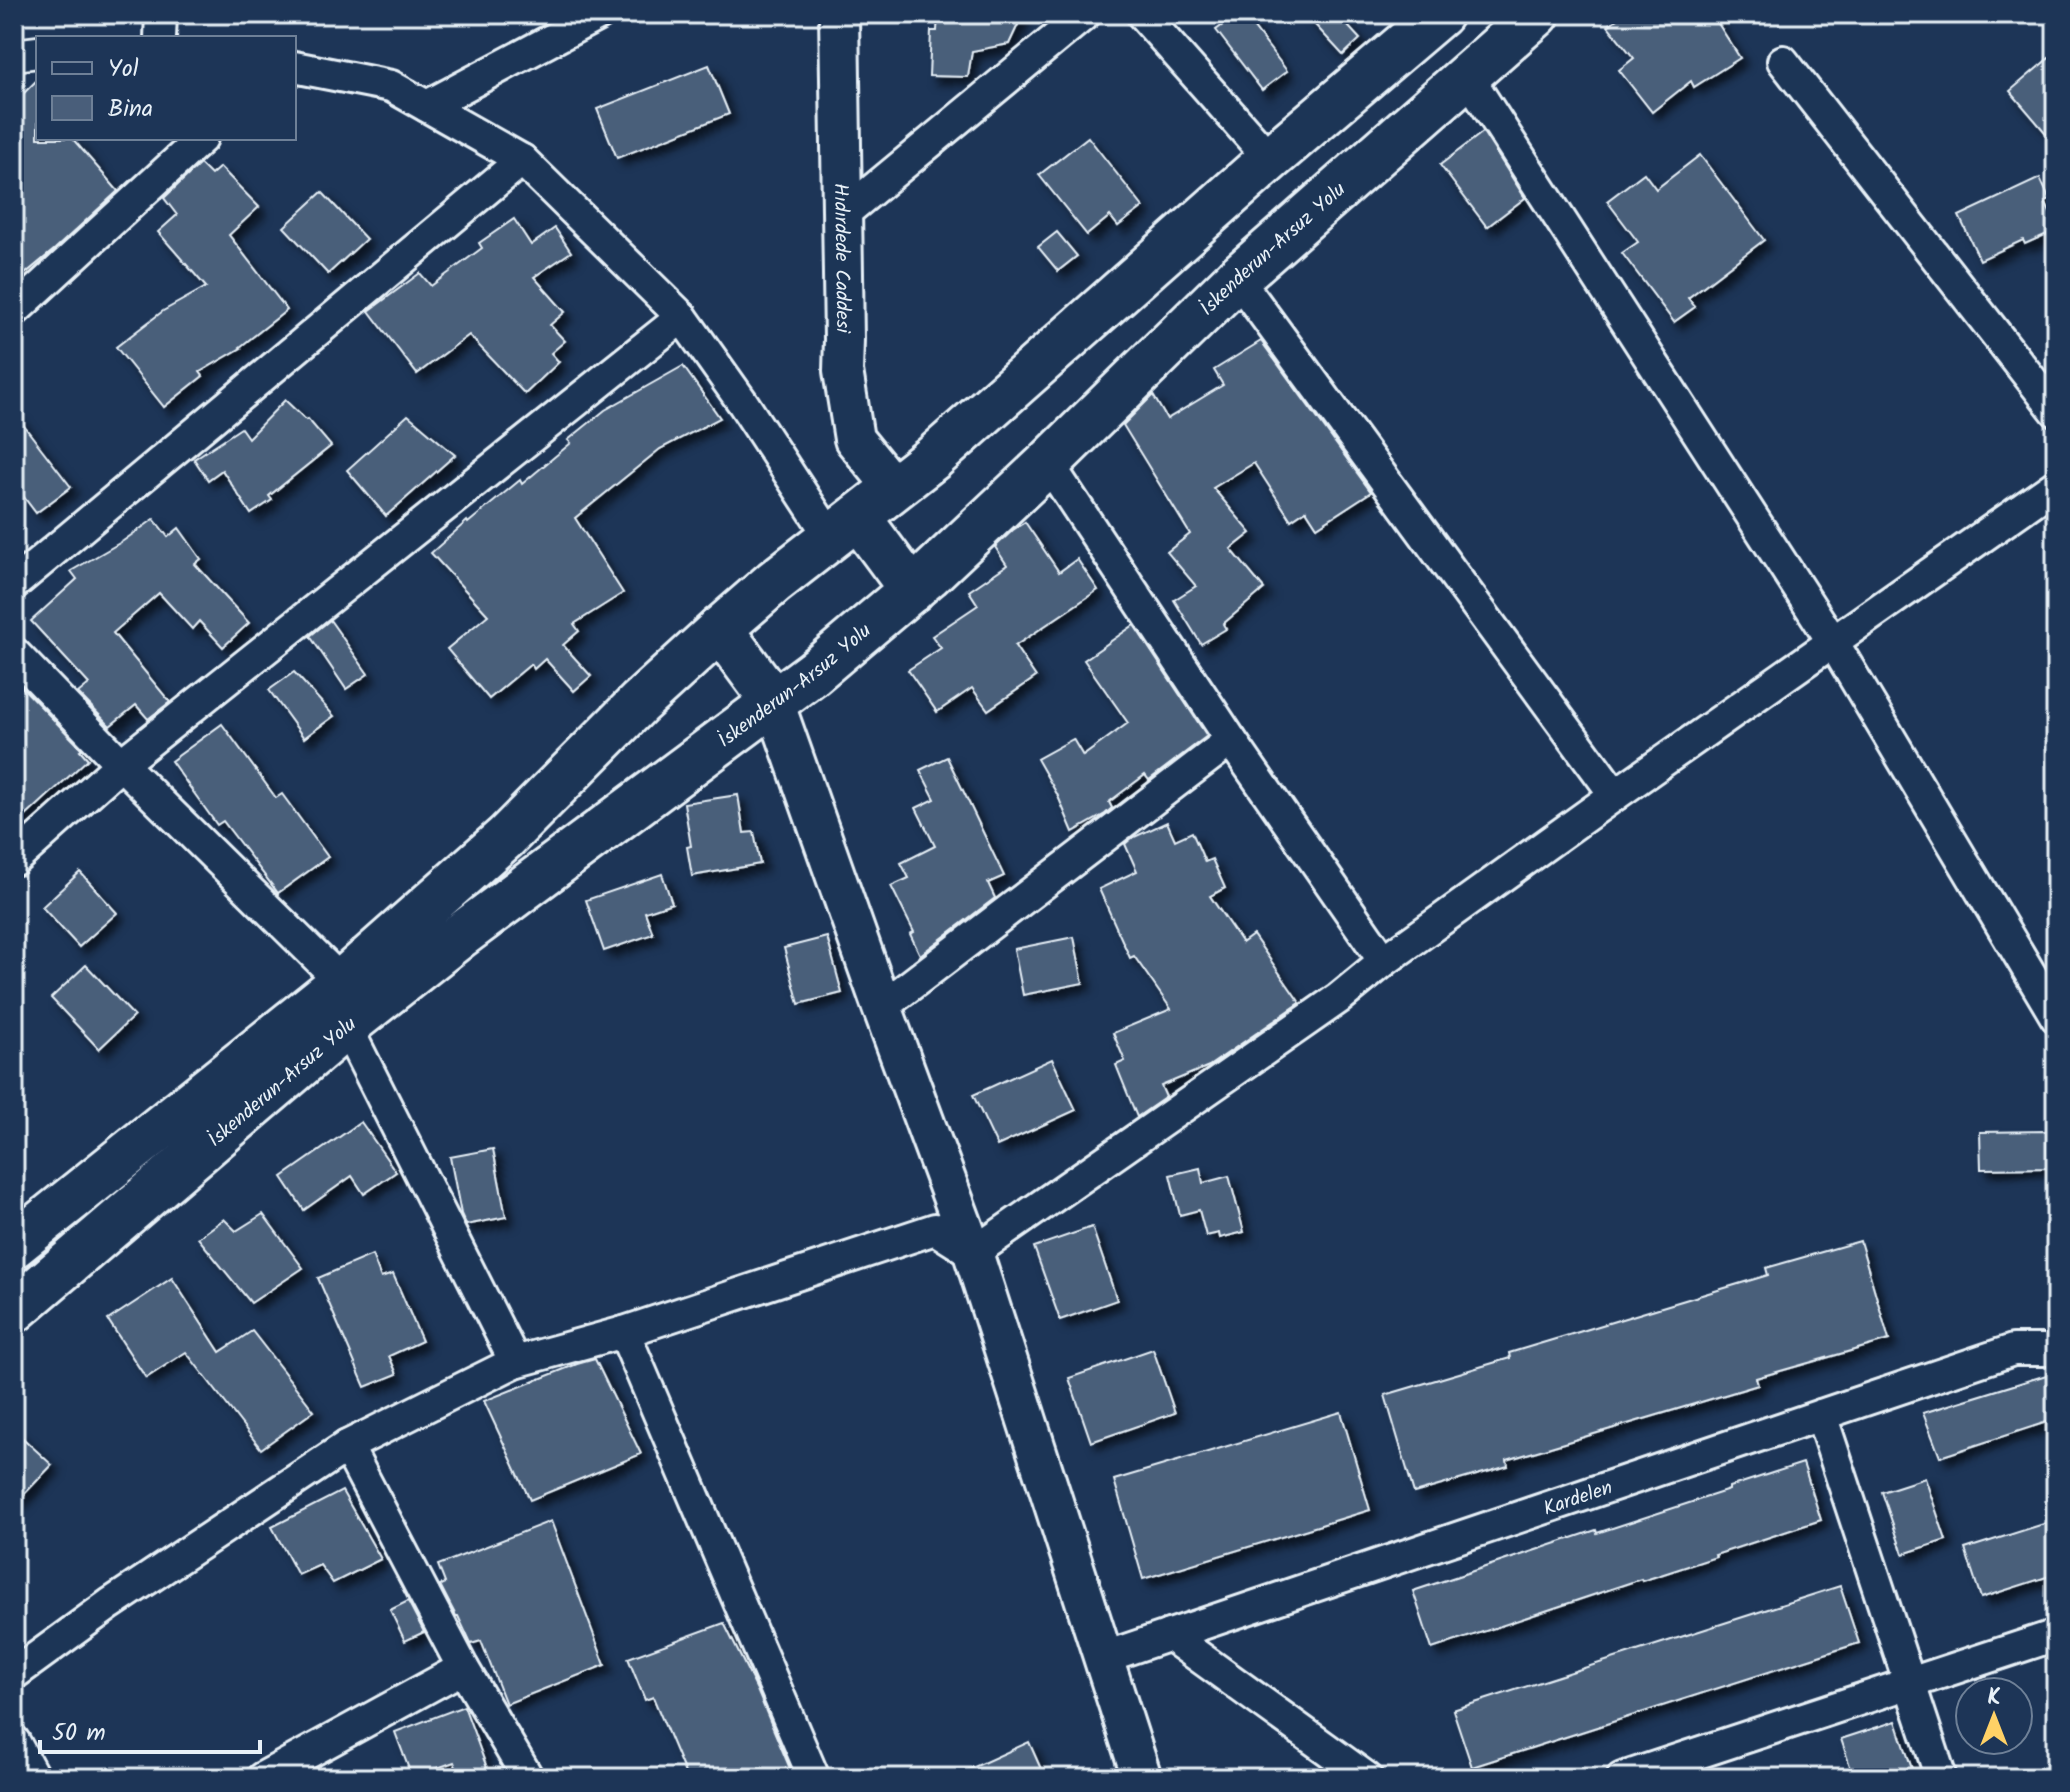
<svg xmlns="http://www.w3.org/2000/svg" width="2070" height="1792" font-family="Kalam,sans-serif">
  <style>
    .building { fill: #495e7a; stroke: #e8f1f8; stroke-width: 2; filter: url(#shadow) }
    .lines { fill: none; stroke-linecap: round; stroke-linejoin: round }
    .minor-casing { stroke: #e8f1f8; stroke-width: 36 }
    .tertiary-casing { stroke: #e8f1f8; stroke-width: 44 }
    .primary-casing { stroke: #e8f1f8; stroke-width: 50 }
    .minor { stroke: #1d3557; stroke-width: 30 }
    .tertiary { stroke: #1d3557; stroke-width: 38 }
    .primary { stroke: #1d3557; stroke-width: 44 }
    .labels { text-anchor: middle; stroke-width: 8; stroke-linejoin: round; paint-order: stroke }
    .street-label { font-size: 20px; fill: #e8f1f8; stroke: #1d3557 }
  </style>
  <defs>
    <filter id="shadow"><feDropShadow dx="7" dy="7" stdDeviation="4" flood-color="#0009"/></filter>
  </defs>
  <rect width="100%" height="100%" fill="#1d3557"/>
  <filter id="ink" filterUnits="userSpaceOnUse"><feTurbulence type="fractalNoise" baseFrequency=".0125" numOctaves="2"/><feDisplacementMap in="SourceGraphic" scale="16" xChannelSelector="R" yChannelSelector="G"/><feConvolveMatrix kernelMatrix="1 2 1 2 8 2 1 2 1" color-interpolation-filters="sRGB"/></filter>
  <g filter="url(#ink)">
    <!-- building -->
    <g class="building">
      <path d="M 938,14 L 1023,14 L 1009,44 L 972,51 L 968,77 L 929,76 L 931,31 L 937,31 Z"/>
      <path d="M 1238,14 L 1243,14 L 1287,71 L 1262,90 L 1216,30 Z"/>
      <path d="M 1305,14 L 1337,14 L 1360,39 L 1343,55 Z"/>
      <path d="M 1623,14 L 1712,14 L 1740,58 L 1694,87 L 1691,81 L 1652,112 L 1619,70 L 1634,58 L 1608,26 Z"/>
      <path d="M 2056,52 L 2056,145 L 2010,91 Z"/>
      <path d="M 709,65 L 729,114 L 617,158 L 597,109 Z"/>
      <path d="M 38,79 L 38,138 L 72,138 L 118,191 L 55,249 L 14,283 L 14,103 Z"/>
      <path d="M 1483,132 L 1525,198 L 1487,227 L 1440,165 Z"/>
      <path d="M 1088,137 L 1143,207 L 1118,226 L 1110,216 L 1087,235 L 1039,175 Z"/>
      <path d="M 1700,155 L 1764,240 L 1688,298 L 1695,307 L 1674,322 L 1622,253 L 1638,242 L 1607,201 L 1644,173 L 1656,189 Z"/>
      <path d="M 200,164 L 211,175 L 220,167 L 259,207 L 229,235 L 287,310 L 240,347 L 241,348 L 200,372 L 203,376 L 164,407 L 116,347 L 163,311 L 206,287 L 158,232 L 177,215 L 164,198 Z"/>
      <path d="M 2040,178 L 2050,200 L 2045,202 L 2056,225 L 2056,230 L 2025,244 L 2023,240 L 1980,260 L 1959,216 Z"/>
      <path d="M 322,192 L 366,239 L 328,274 L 284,227 Z"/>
      <path d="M 514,219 L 531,245 L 555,228 L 571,252 L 534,277 L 565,312 L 550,325 L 565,341 L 551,353 L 559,362 L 525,394 L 469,335 L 417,374 L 369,311 L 420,273 L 431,286 L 482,248 L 479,243 Z"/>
      <path d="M 1057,232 L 1077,256 L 1058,271 L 1038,247 Z"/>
      <path d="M 1261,341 L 1371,492 L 1317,527 L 1306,510 L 1291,520 L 1254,463 L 1213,488 L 1251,533 L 1231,549 L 1264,589 L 1223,624 L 1226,629 L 1201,644 L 1174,600 L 1196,586 L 1167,552 L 1190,534 L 1123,425 L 1153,395 L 1167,419 L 1223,385 L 1214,370 Z"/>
      <path d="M 683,366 L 720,418 L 660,449 L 575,518 L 623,593 L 574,624 L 579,631 L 563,645 L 591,676 L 574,691 L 545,659 L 534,669 L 531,664 L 489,699 L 447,649 L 488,615 L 431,553 L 467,521 L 468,523 L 520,480 L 522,484 L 571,443 L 568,440 L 605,410 Z"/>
      <path d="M 285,400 L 306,420 L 308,419 L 331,446 L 269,496 L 272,500 L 251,514 L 222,470 L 208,480 L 194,459 L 241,428 L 248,438 Z"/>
      <path d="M 14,413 L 71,487 L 36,513 L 14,484 Z"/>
      <path d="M 408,415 L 455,455 L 386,516 L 347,470 Z"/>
      <path d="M 154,519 L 168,537 L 179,528 L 201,559 L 195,564 L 249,623 L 223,647 L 199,621 L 192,629 L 159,593 L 113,633 L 170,702 L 148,719 L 136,705 L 110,726 L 78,693 L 89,684 L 31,621 L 77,579 L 71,571 L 123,541 Z"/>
      <path d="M 1025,522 L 1059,572 L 1077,559 L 1098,590 L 1015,646 L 1036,677 L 988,710 L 972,688 L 937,712 L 908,670 L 941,648 L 932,636 L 978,605 L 969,591 L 1007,565 L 995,547 L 1013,530 Z"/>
      <path d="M 330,620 L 368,674 L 346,689 L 310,636 Z"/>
      <path d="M 1134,625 L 1207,736 L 1149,780 L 1145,775 L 1109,802 L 1112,808 L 1105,814 L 1073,832 L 1057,794 L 1037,759 L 1073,739 L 1083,756 L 1128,723 L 1084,660 Z"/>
      <path d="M 294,672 L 334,716 L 304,738 L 269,690 Z"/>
      <path d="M 14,679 L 82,749 L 80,750 L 88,759 L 14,827 Z"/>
      <path d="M 222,724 L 276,798 L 282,794 L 328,857 L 278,893 L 223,821 L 217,825 L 171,761 Z"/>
      <path d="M 947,757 L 1004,876 L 988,883 L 995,898 L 920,955 L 910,934 L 914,932 L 891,886 L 909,878 L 901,863 L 935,846 L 916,808 L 935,799 L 920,770 Z"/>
      <path d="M 738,795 L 744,833 L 754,832 L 760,864 L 692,876 L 687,847 L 691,846 L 684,803 Z"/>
      <path d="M 1167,822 L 1175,840 L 1192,832 L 1205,862 L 1212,859 L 1225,888 L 1210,896 L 1242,943 L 1253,935 L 1300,1003 L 1209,1066 L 1161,1086 L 1166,1097 L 1137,1117 L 1116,1065 L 1125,1061 L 1113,1033 L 1171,1009 L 1134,956 L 1130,958 L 1099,889 L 1137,871 L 1125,844 L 1132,838 Z"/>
      <path d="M 80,872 L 117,913 L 79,947 L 42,907 Z"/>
      <path d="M 662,874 L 672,903 L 645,912 L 653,934 L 604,951 L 586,900 Z"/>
      <path d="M 827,937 L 842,993 L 799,1004 L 784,948 Z"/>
      <path d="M 1074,937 L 1083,983 L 1023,995 L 1014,949 Z"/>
      <path d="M 86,965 L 134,1016 L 99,1049 L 51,998 Z"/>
      <path d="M 1052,1059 L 1076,1110 L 997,1146 L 973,1095 Z"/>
      <path d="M 361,1122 L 396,1172 L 364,1194 L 352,1176 L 304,1210 L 282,1177 Z"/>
      <path d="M 2047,1131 L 2048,1168 L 1981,1169 L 1980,1132 Z"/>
      <path d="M 493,1149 L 506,1217 L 466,1225 L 461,1214 L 450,1157 Z"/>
      <path d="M 1200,1168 L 1203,1183 L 1229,1176 L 1244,1232 L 1220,1238 L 1219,1233 L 1206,1236 L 1199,1210 L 1180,1215 L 1170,1175 Z"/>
      <path d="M 263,1214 L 303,1268 L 251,1303 L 198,1238 L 224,1219 L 236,1231 Z"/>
      <path d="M 1092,1227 L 1117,1300 L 1060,1320 L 1034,1247 Z"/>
      <path d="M 1860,1241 L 1889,1340 L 1756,1378 L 1758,1385 L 1507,1460 L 1508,1466 L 1414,1493 L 1385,1395 L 1510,1358 L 1509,1353 L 1768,1275 L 1766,1268 Z"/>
      <path d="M 372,1255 L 381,1278 L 393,1274 L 422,1341 L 389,1356 L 397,1374 L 365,1387 L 318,1278 Z"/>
      <path d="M 172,1278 L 220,1352 L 252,1331 L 314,1411 L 261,1449 L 186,1352 L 146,1378 L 108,1320 Z"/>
      <path d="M 1153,1349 L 1175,1413 L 1091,1442 L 1069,1378 Z"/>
      <path d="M 595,1359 L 641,1454 L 530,1500 L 484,1401 L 577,1364 Z"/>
      <path d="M 2056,1372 L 2056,1419 L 1940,1457 L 1923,1413 Z"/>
      <path d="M 1341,1412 L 1370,1510 L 1143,1579 L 1114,1480 Z"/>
      <path d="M 14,1430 L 52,1465 L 14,1505 Z"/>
      <path d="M 1803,1463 L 1821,1520 L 1715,1555 L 1716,1557 L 1642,1581 L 1641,1579 L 1432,1649 L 1413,1591 L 1596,1530 L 1597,1533 L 1729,1490 L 1729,1487 Z"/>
      <path d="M 1925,1478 L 1946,1540 L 1903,1554 L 1882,1492 Z"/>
      <path d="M 342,1491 L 381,1559 L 333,1583 L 320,1565 L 298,1575 L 272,1527 Z"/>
      <path d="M 2056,1520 L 2056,1574 L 1981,1598 L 1965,1549 Z"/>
      <path d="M 551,1521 L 605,1665 L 506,1704 L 481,1641 L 471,1644 L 458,1616 L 456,1616 L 440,1585 L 445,1583 L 438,1565 Z"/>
      <path d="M 1840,1586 L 1859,1643 L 1472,1767 L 1453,1710 Z"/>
      <path d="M 408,1601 L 424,1632 L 405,1641 L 390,1610 Z"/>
      <path d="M 724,1623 L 757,1690 L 794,1778 L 687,1778 L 653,1697 L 645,1700 L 628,1658 Z"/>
      <path d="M 464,1706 L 487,1768 L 460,1778 L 454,1762 L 412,1777 L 395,1732 Z"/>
      <path d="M 1896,1721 L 1915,1778 L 1854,1778 L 1841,1739 Z"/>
      <path d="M 1029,1742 L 1045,1778 L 950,1778 Z"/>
    </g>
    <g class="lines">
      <!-- minor casing -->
      <g class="minor-casing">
        <g id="minor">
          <path d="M 1142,14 L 1270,159"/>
          <path d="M 160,38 L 161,14"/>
          <path d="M 14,55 L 38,52"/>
          <path d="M 1783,61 L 2056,411"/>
          <path d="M 294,67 L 391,86 L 522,160 L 682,317 L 743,403 L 831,538"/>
          <path d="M 1467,75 L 1833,642 L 2056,1017"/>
          <path d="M 427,106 L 600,14"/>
          <path d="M 841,216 L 1085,14"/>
          <path d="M 1237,278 L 1615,795"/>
          <path d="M 14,311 L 202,138"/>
          <path d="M 1048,463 L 1231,740 L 1384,961"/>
          <path d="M 14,584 L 522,160"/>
          <path d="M 14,653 L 121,764 L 342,982"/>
          <path d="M 14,860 L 121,764 L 682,317"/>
          <path d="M 882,1007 L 1231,740"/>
          <path d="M 346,1026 L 515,1362"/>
          <path d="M 624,1332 L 814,1778"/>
          <path d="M 1821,1415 L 1941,1778"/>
          <path d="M 347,1446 L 463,1668 L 528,1778"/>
          <path d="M 1169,1635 L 1367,1778"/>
          <path id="s1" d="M 1102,1658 L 2013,1350 L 2056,1350"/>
          <path d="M 14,1674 L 110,1604 L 347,1446 L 515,1362 L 624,1332 L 935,1229 L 973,1253 L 1339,998 L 1384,961 L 1615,795 L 2056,485"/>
          <path d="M 14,1741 L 34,1778"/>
          <path d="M 262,1778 L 463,1668"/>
          <path d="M 1622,1778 L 2056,1635"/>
        </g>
      </g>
      <!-- tertiary casing -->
      <g class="tertiary-casing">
        <g id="tertiary">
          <path id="s2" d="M 839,14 L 844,339 L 843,371 L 854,439 L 894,488"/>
          <path d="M 774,702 L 882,1007 L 973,1253 L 1142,1778"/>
        </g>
      </g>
      <!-- primary casing -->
      <g class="primary-casing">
        <g id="primary">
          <path d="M 858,517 L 912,590"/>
          <path d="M 720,629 L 774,702"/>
          <path d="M 14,1245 L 342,982 L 506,837 L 639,703 L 720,629 L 774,582 L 933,458 L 1270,159 L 1440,14"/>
          <path id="s3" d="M 14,1310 L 346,1026 L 461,935 L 813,673 L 929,575 L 1048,463 L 1237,278 L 1537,14"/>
        </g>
      </g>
      <!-- minor -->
      <use href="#minor" class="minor"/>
      <!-- tertiary -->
      <use href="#tertiary" class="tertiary"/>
      <!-- primary -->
      <use href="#primary" class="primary"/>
    </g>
  </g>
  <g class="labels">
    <!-- street labels -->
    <g class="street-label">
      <text dy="7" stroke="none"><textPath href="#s3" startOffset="1648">İskenderun-Arsuz Yolu</textPath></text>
      <text dy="7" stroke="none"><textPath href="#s2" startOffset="244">Hıdırdede Caddesi</textPath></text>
      <text dy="7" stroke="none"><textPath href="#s3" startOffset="1000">İskenderun-Arsuz Yolu</textPath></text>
      <text dy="7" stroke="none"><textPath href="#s3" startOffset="352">İskenderun-Arsuz Yolu</textPath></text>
      <text dy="7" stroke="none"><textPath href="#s1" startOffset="502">Kardelen</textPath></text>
    </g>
  </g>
  <!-- margin -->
  <rect width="2070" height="1792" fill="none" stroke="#1d3557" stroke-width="48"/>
  <rect x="24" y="24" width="2022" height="1744" fill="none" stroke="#e8f1f8" stroke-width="3" filter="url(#ink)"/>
  <!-- legend -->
  <rect x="36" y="36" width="260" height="104" fill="#1d3557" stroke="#6e8097" stroke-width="2"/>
  <rect x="52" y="62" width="40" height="12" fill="#1d3557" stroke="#6e8097" stroke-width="2"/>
  <text x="108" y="76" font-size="24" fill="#e8f1f8">Yol</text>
  <rect x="52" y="96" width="40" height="24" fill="#495e7a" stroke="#6e8097" stroke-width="2"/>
  <text x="108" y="116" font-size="24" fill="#e8f1f8">Bina</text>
  <!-- north arrow -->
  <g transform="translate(1994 1716)"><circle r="38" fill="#1d3557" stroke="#6e8097" stroke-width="2"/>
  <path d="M0-6L14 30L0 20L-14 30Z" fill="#ffd166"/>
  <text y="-12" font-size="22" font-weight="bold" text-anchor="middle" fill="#e8f1f8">K</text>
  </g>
  <!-- scale -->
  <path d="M40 1740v12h220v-12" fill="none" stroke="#e8f1f8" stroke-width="4"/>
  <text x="52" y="1740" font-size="24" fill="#e8f1f8" stroke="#1d3557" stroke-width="6" paint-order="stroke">50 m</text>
</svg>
